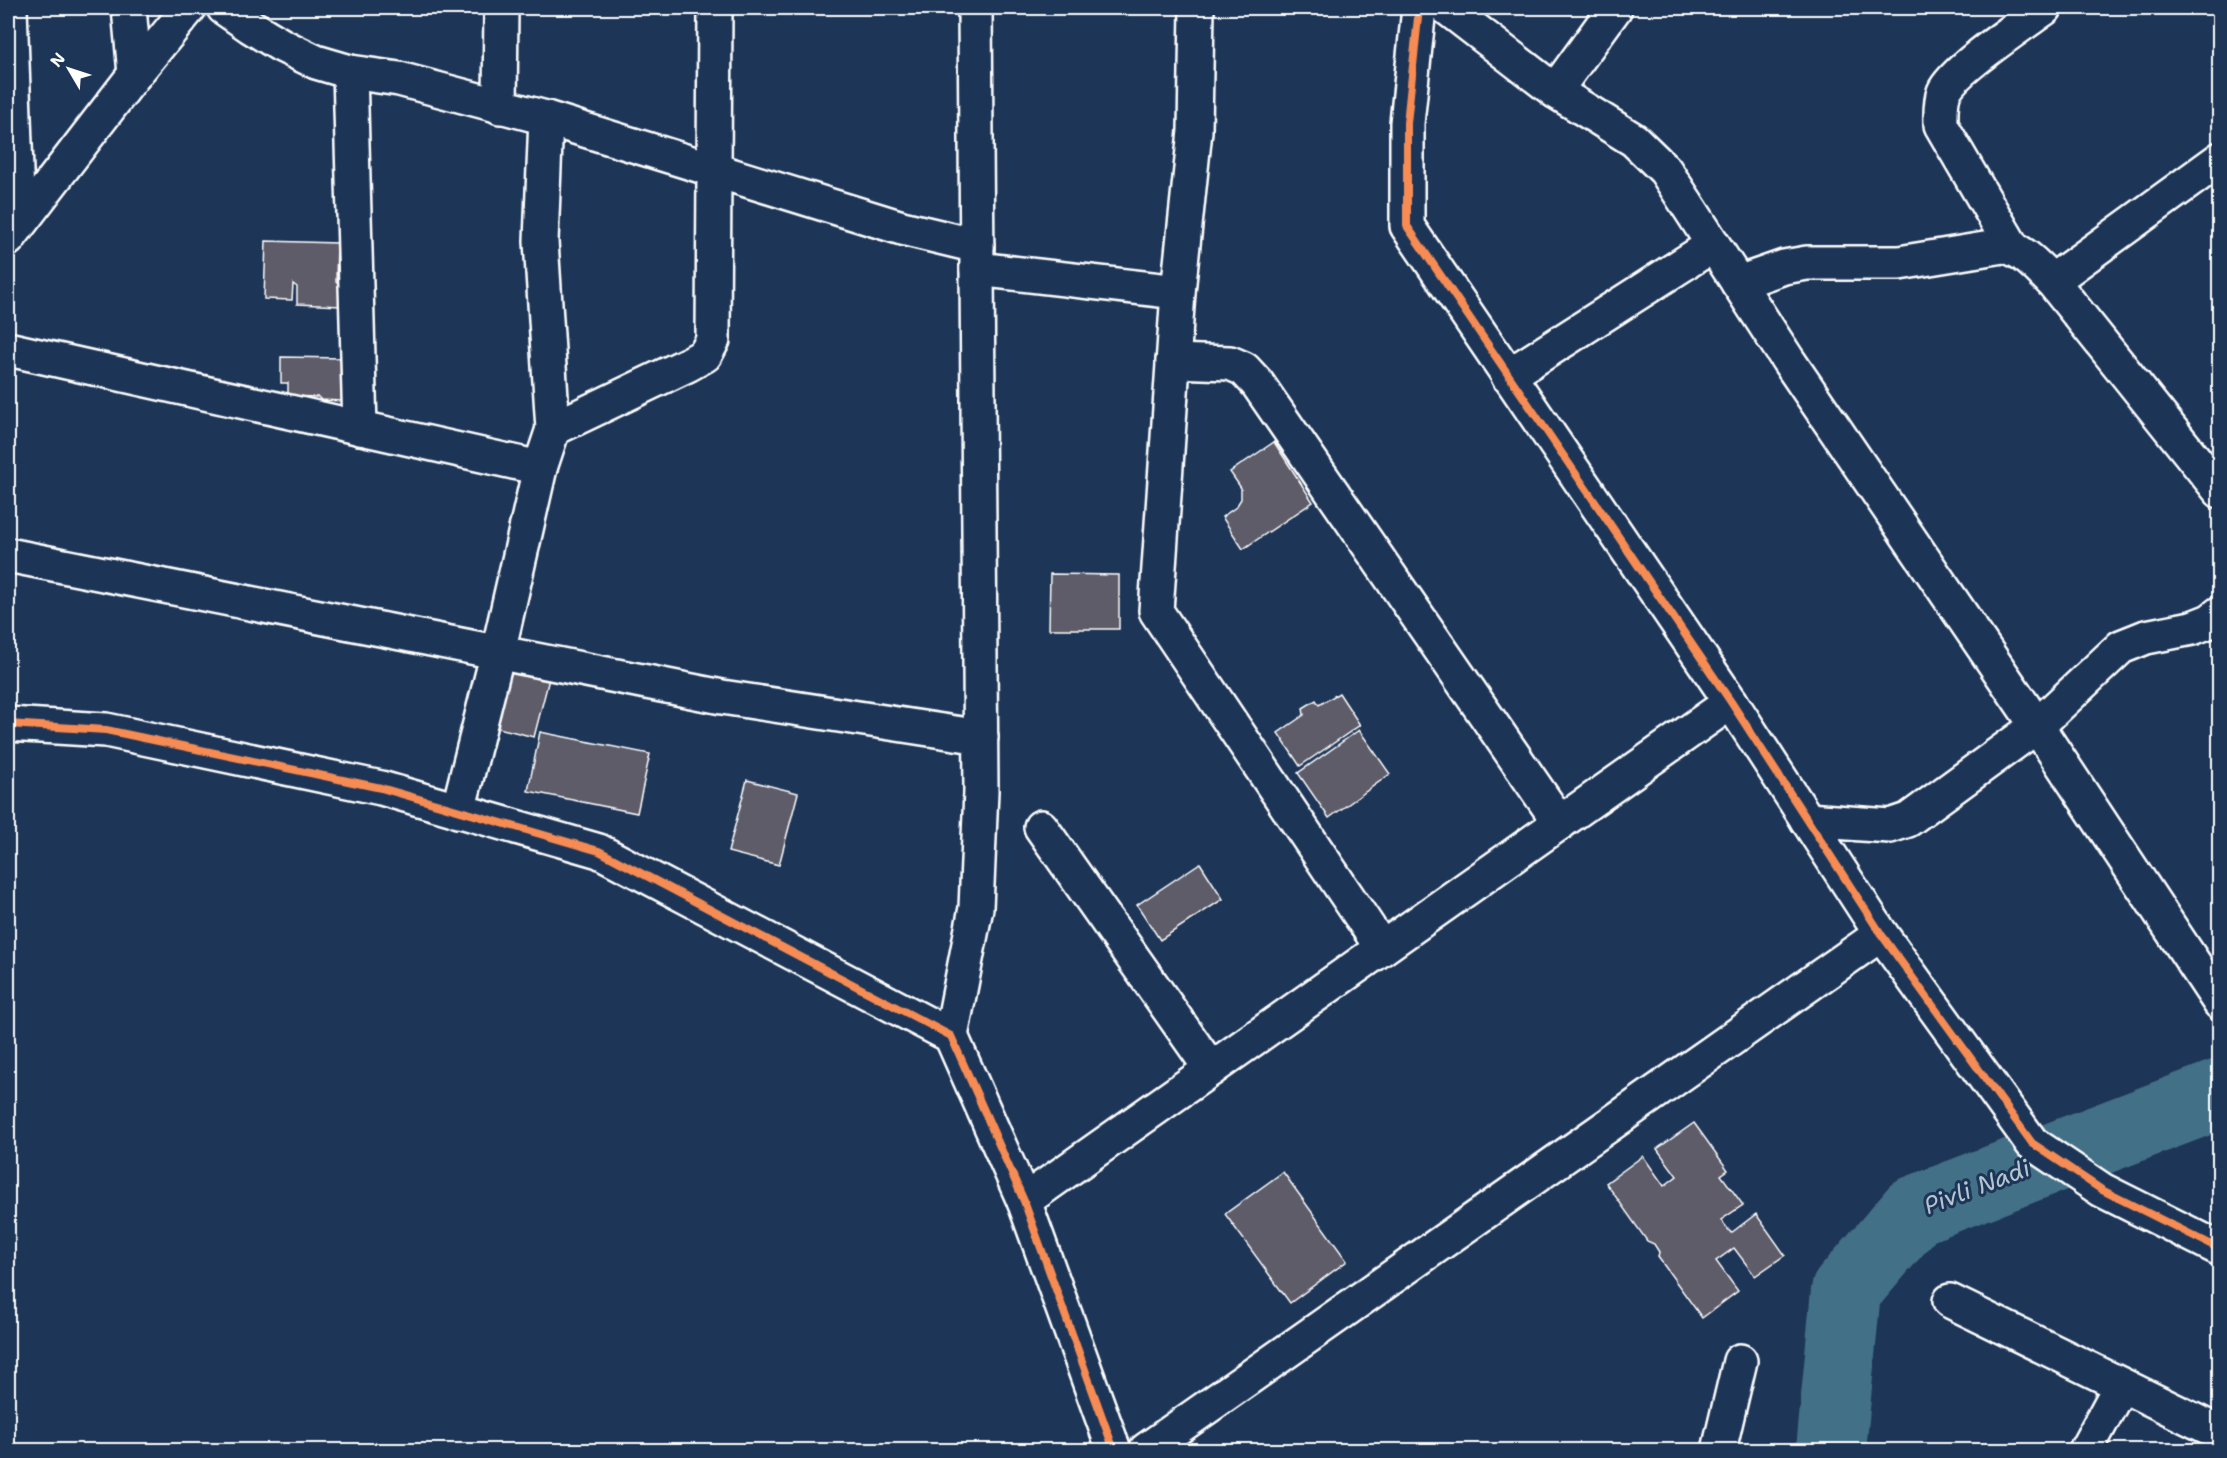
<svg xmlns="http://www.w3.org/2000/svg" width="2227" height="1458" font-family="'Shantell Sans',sans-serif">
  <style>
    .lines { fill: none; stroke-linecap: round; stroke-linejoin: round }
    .river { stroke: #436f87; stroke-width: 70 }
    .building { fill: #5f5c6b; stroke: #fff; stroke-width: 1.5 }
    .minor-casing { stroke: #fff; stroke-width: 38 }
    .minor { stroke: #1d3557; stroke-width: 33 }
    .cycleway-casing { stroke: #1d3557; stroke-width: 11 }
    .cycleway { stroke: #f68b52; stroke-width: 8 }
    .labels { text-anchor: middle; stroke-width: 6; stroke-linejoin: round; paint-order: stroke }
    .water-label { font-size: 24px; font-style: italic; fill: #b4c5cf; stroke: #1d3557 }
  </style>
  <rect width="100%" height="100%" fill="#1d3557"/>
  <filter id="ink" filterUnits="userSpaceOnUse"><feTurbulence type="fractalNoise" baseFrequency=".0167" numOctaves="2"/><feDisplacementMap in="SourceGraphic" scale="12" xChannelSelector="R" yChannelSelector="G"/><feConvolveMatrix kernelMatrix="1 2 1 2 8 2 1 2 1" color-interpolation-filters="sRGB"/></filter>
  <g filter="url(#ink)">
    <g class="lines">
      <!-- river -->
      <path class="river" d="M 1831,1450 L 1846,1291 L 1914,1211 L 2220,1094"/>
    </g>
    <!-- building -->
    <g class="building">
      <path d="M 266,241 L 337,243 L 336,282 L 342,282 L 341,306 L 297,304 L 297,287 L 293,284 L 292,300 L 264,299 Z"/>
      <path d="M 281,357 L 343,358 L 342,401 L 321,400 L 318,397 L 288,396 L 288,383 L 281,383 Z"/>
      <path d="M 1274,442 L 1313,502 L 1243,549 L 1222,517 L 1236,507 L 1241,499 L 1241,488 L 1230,472 Z"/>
      <path d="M 1050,574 L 1119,575 L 1119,629 L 1049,629 Z"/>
      <path d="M 503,664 L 550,675 L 534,737 L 487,725 Z"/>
      <path d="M 1339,693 L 1360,725 L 1300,766 L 1278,733 L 1304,715 L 1303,708 L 1316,700 L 1319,705 Z"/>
      <path d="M 1359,730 L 1390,774 L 1329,818 L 1298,773 Z"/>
      <path d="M 540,732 L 650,754 L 637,813 L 528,791 Z"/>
      <path d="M 747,780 L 798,793 L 779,865 L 728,852 Z"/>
      <path d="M 1200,863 L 1223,899 L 1160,940 L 1137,905 Z"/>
      <path d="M 1694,1123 L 1728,1170 L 1721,1175 L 1743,1205 L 1721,1220 L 1731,1233 L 1756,1214 L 1785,1255 L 1755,1276 L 1734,1248 L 1716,1261 L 1738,1291 L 1702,1318 L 1658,1257 L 1659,1252 L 1654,1244 L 1647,1241 L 1606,1183 L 1643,1156 L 1664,1186 L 1677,1176 L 1657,1149 Z"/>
      <path d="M 1283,1172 L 1347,1261 L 1290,1303 L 1225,1214 Z"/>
    </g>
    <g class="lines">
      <!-- minor casing -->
      <g class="minor-casing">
        <g id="minor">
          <path d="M 10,8 L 18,225"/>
          <path d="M 129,8 L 135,74"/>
          <path d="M 224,8 L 250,26 L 281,45 L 316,62 L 350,72 L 399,79 L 546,118 L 902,228 L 977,246"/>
          <path d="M 1419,8 L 1407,123 L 1407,226 L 1731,702 L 1881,934 L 2032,1143 L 2102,1190 L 2220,1249"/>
          <path d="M 1447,8 L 1555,91 L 1634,140 L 1665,170 L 1788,360 L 2037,726 L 2220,1003"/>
          <path d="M 350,72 L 360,428"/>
          <path d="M 1555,91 L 1615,8"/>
          <path d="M 500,107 L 501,8"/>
          <path d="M 546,118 L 541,241 L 553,429"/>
          <path d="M 2220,159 L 2052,281 L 2220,491"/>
          <path d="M 8,239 L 135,74 L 189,8"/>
          <path d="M 2012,247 L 1941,125 C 1941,114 1940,103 1944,92 C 1953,70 2023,24 2045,8"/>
          <path d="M 977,269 L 1178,292 L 1195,131 L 1197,8"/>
          <path d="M 1738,283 L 1784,267 L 1807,263 L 1899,263 L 2003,246 C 2023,249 2038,268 2052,281"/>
          <path d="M 1178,292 L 1156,611 L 1382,948"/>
          <path d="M 8,349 L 540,468"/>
          <path d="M 1173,361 L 1230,363 L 1244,369 L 1257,383 L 1560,823"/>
          <path d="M 1508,376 L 1713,245"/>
          <path d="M 8,555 L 722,697 L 981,737"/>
          <path d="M 8,724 L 106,730 L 381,788 L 599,851 L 951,1036 L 1024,1201 L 1114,1450"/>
          <path d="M 458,811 L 498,652 L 540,468 L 553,429 L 689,364 L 705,355 L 713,340 L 715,8"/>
          <path d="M 1807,820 L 1890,826 L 1908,820 L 2037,726 L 2121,647 L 2146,637 L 2192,628 L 2210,621 L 2220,613"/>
          <path d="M 1041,827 L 1211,1069"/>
          <path d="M 951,1036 L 976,908 L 981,791 L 975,8"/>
          <path d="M 1024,1201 L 1731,702"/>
          <path d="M 1950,1301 L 2220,1433"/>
          <path d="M 1146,1450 L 1881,934"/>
          <path d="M 1719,1450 L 1740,1361"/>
          <path d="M 2086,1450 L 2121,1385"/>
        </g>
      </g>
      <!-- minor -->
      <use href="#minor" class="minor"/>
      <!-- cycleway casing -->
      <g class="cycleway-casing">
        <g id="cycleway">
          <path d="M 1419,8 L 1407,123 L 1407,226 L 1731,702 L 1881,934 L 2032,1143 L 2102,1190 L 2220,1249"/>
          <path d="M 8,724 L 106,730 L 381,788 L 599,851 L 951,1036 L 1024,1201 L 1114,1450"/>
        </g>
      </g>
      <!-- cycleway -->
      <use href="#cycleway" class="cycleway"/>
    </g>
  </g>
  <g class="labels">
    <!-- water labels -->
    <g class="water-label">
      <text transform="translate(1977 1187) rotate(-21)" y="8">Pivli Nadi</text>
    </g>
  </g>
  <!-- margin -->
  <rect width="2227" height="1458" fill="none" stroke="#1d3557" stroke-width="30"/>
  <rect x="15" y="15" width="2197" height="1428" fill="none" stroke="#fff" stroke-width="2" filter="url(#ink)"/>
  <!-- north arrow -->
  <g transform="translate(69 69) rotate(309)" stroke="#1d3557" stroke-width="4.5" paint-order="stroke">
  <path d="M0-4.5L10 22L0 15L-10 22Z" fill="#ffffff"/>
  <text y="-9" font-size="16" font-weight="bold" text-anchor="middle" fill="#ffffff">N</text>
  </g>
</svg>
